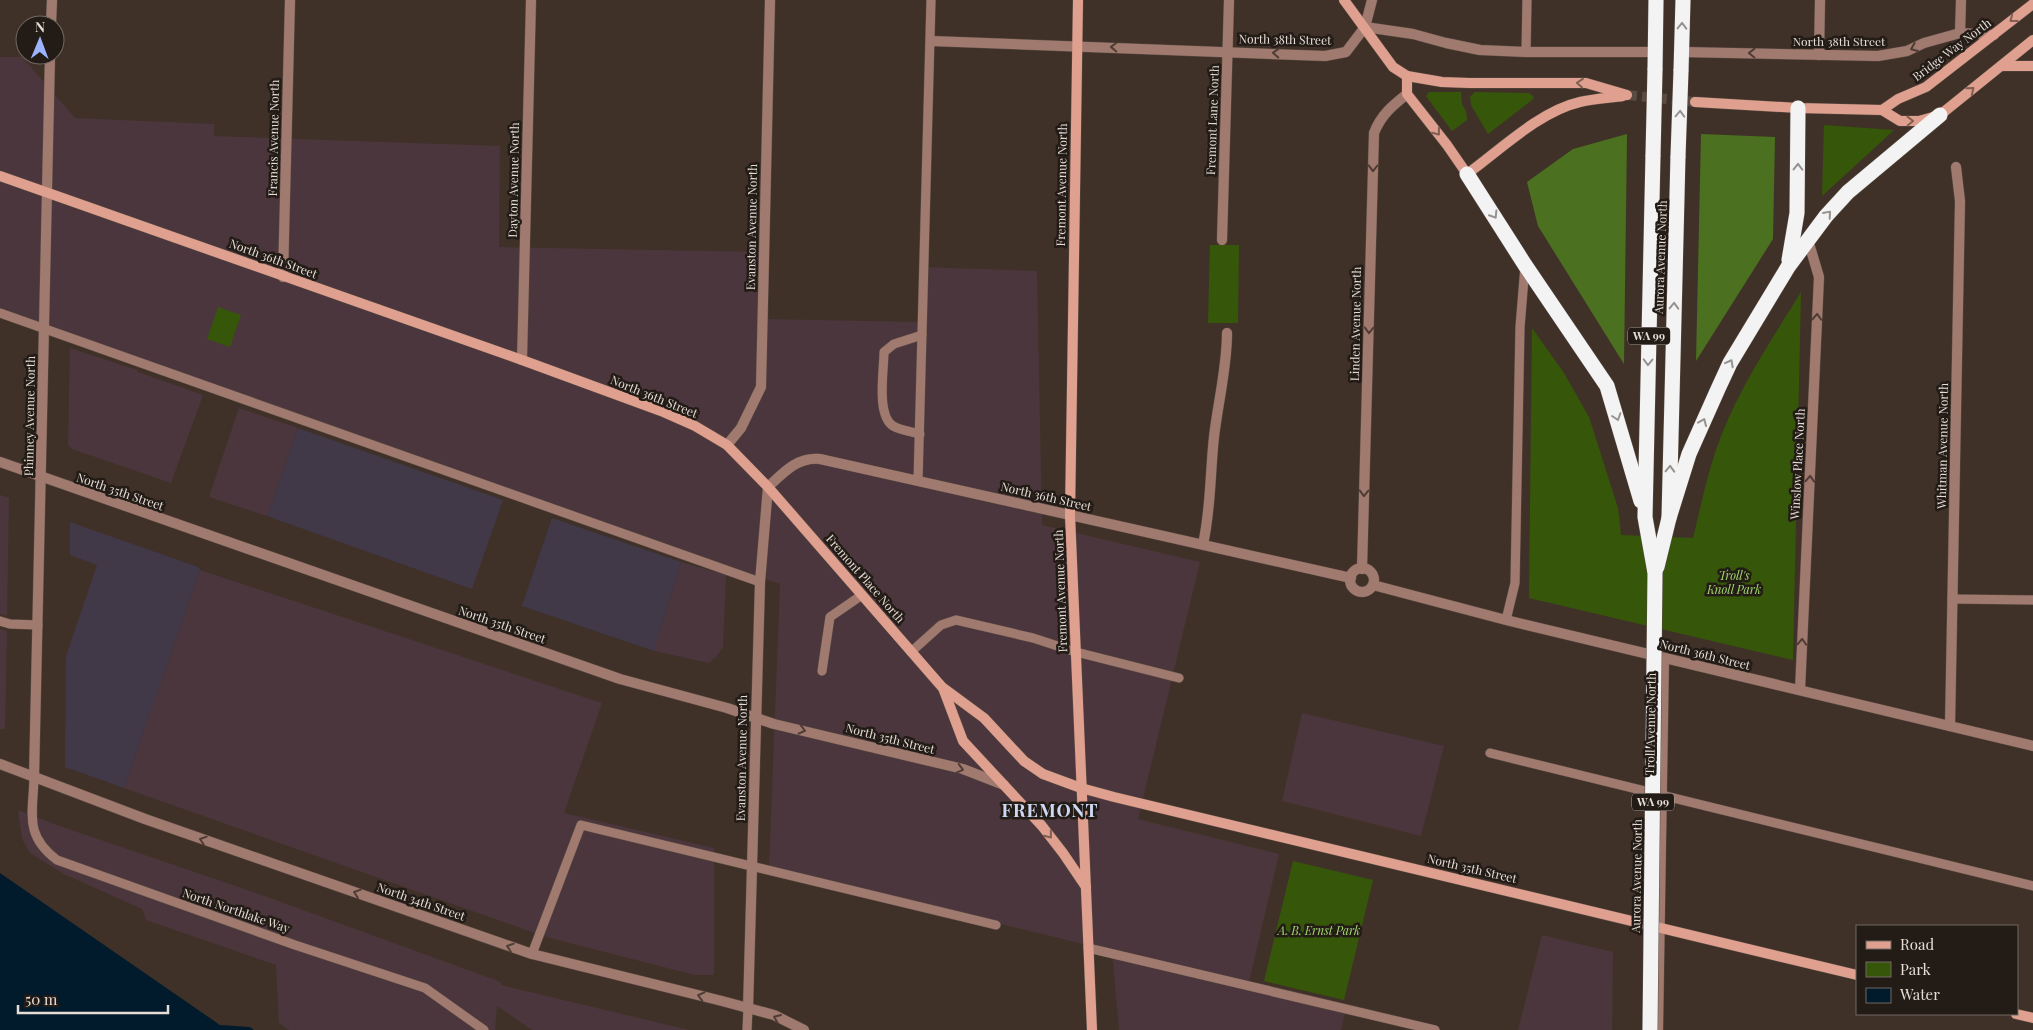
<svg xmlns="http://www.w3.org/2000/svg" width="2033" height="1030" font-family="'Playfair Display',serif">
  <style>
    .commercial { fill: #4a363c }
    .industrial { fill: #413848 }
    .green { fill: #36560a }
    .forest { fill: #4b701f }
    .water { fill: #021b2c }
    .lines { fill: none; stroke-linecap: round; stroke-linejoin: round }
    .secondary-tunnel { stroke: #594b42; stroke-width: 10; stroke-dasharray: 10 5; stroke-linecap: butt }
    .lane-casing { stroke: #5b4d44; stroke-width: 10 }
    .street-casing { stroke: #5b4d44; stroke-width: 11 }
    .secondary-casing { stroke: #5b4d44; stroke-width: 11 }
    .highway-casing { stroke: #5b4d44; stroke-width: 16 }
    .lane { stroke: #a17a6f; stroke-width: 9 }
    .street { stroke: #a17a6f; stroke-width: 10 }
    .secondary { stroke: #dfa08f; stroke-width: 10 }
    .highway { stroke: #f3f3f3; stroke-width: 15 }
    .highway-bridge-casing { stroke: #5b4d44; stroke-width: 16; stroke-linecap: butt }
    .highway-bridge { stroke: #f3f3f3; stroke-width: 15 }
    .oneway { stroke: #805e52 }
    .oneway2 { stroke: #959290 }
    .oneway3 { stroke: #4e3c35 }
    .labels { text-anchor: middle; stroke-width: 5; stroke-linejoin: round; paint-order: stroke }
    .shield { fill: #221b16; stroke: #aca39d; stroke-width: 1 }
    .shield-label { font-size: 11px; font-weight: bold; fill: #e7ddd7 }
    .street-label { font-size: 12px; fill: #e7ddd7; stroke: #221b16 }
    .park-label { font-size: 12px; font-style: italic; fill: #a3d86e; stroke: #221b16 }
    .district-label { font-size: 18px; font-weight: bold; letter-spacing: 1px; fill: #cdd7f3; stroke: #221b16 }
  </style>
  <rect width="100%" height="100%" fill="#403128"/>
  <!-- commercial -->
  <g class="commercial">
    <path d="M 0,57 L 22,57 L 75,118 L 214,124 L 214,136 L 500,146 L 499,247 L 764,252 L 764,319 L 920,322 L 921,267 L 1037,271 L 1042,525 L 1200,562 L 1138,819 L 1279,854 L 1249,982 L 1346,1009 L 1341,1030 L 1119,1030 L 1112,951 L 769,868 L 780,584 L 0,309 Z"/>
    <path d="M 70,348 L 137,370 L 138,372 L 203,395 L 171,483 L 72,449 L 68,445 Z"/>
    <path d="M 239,408 L 298,428 L 267,516 L 209,497 Z"/>
    <path d="M 0,495 L 9,498 L 7,616 L 0,614 Z"/>
    <path d="M 681,562 L 726,575 L 723,647 L 718,655 L 709,663 L 654,651 Z"/>
    <path d="M 200,570 L 602,703 L 564,813 L 714,848 L 714,975 L 695,975 L 546,937 L 124,788 Z"/>
    <path d="M 0,629 L 7,631 L 5,729 L 0,729 Z"/>
    <path d="M 1302,713 L 1444,746 L 1421,836 L 1282,801 Z"/>
    <path d="M 18,810 L 57,825 L 259,894 L 501,982 L 501,985 L 689,1030 L 532,1030 L 497,1006 L 495,1030 L 289,1030 L 279,1023 L 276,965 L 146,920 L 142,909 L 64,874 L 30,853 L 22,839 Z"/>
    <path d="M 1542,935 L 1613,952 L 1612,1030 L 1518,1030 Z"/>
  </g>
  <!-- industrial -->
  <g class="industrial">
    <path d="M 298,428 L 503,500 L 472,589 L 267,516 Z"/>
    <path d="M 552,518 L 681,562 L 654,651 L 522,606 Z"/>
    <path d="M 70,522 L 198,567 L 200,570 L 124,788 L 65,767 L 66,656 L 97,565 L 70,555 Z"/>
  </g>
  <!-- green -->
  <g class="green">
    <path d="M 1429,92 L 1461,92 L 1462,104 L 1466,111 L 1467,120 L 1452,131 L 1426,96 Z"/>
    <path d="M 1475,92 L 1529,93 L 1534,97 L 1532,100 L 1488,134 L 1471,105 L 1470,97 Z"/>
    <path d="M 1824,125 L 1894,130 L 1822,196 Z"/>
    <path d="M 1210,245 L 1239,245 L 1238,323 L 1208,323 Z"/>
    <path d="M 1801,292 L 1793,660 L 1529,598 L 1532,328 L 1564,373 L 1589,417 L 1618,508 L 1621,535 L 1693,538 C 1700,510 1706,480 1715,453 C 1734,395 1769,344 1801,292 Z"/>
    <path d="M 218,307 L 241,315 L 230,347 L 207,339 Z"/>
    <path d="M 1293,861 L 1373,880 L 1344,1000 L 1264,981 Z"/>
  </g>
  <!-- forest -->
  <g class="forest">
    <path d="M 1627,134 L 1627,135 L 1624,364 L 1538,226 L 1527,182 L 1573,149 Z"/>
    <path d="M 1701,134 L 1775,137 L 1773,239 L 1696,361 Z"/>
  </g>
  <!-- water -->
  <path class="water" d="M 0,873 L 220,1025 L 250,1027 L 254,1030 L 0,1030 Z"/>
  <g class="lines">
    <!-- secondary-tunnel -->
    <path class="secondary-tunnel" d="M 1627,95 L 1695,102"/>
    <!-- lane casing -->
    <g class="lane-casing">
      <g id="lane">
        <path d="M 1526,52 L 1527,0"/>
        <path d="M 0,313 L 760,582"/>
        <path d="M 920,434 C 912,432 900,430 893,426 C 876,415 884,370 884,352 L 894,344 L 922,335"/>
        <path d="M 918,481 L 931,0"/>
        <path d="M 1952,599 L 2033,600"/>
        <path d="M 1506,620 L 1515,583 L 1520,327 L 1525,266"/>
        <path d="M 0,621 L 10,624 L 38,625"/>
        <path d="M 911,652 L 941,625 L 956,620 L 1033,638 L 1076,652 L 1179,678"/>
        <path d="M 822,671 L 830,617 L 862,595"/>
        <path d="M 1490,753 L 2033,886"/>
        <path d="M 34,778 C 33,814 24,835 57,860 L 295,945 L 425,988 L 484,1030"/>
        <path d="M 1088,948 L 1435,1030"/>
        <path d="M 532,954 L 581,825 L 996,925"/>
        <path d="M 747,1030 L 748,1009"/>
      </g>
    </g>
    <!-- street casing -->
    <g class="street-casing">
      <g id="street">
        <path d="M 51,25 L 52,0"/>
        <path d="M 1365,27 L 1413,34 L 1446,43 L 1480,50 L 1526,52 L 1655,52"/>
        <path d="M 1960,33 L 1961,0"/>
        <path d="M 931,41 L 1325,56 L 1346,52 L 1365,27 L 1372,0"/>
        <path d="M 1682,52 L 1878,56 L 1907,51 L 1924,43 L 1960,33 L 1994,35"/>
        <path d="M 1819,55 L 1820,0"/>
        <path d="M 1222,240 L 1229,0"/>
        <path d="M 283,277 L 290,0"/>
        <path d="M 522,360 L 531,0"/>
        <path d="M 727,445 L 741,428 L 761,387 L 770,0"/>
        <path d="M 0,462 L 620,679 L 727,708 L 774,724 L 963,769 L 1004,785"/>
        <path d="M 1203,544 C 1211,509 1210,473 1214,437 C 1218,402 1227,368 1227,333"/>
        <circle cx="1362" cy="580" r="12"/>
        <path d="M 1362,569 L 1374,133 C 1381,115 1392,106 1407,94"/>
        <path d="M 1373,585 L 1506,620 L 2033,746"/>
        <path d="M 1800,690 L 1819,277 L 1808,240"/>
        <path d="M 1950,726 L 1960,201 L 1956,167"/>
        <path d="M 0,764 L 145,819 L 532,954 L 722,1001 L 774,1015 L 804,1030"/>
        <path d="M 34,778 L 50,55"/>
        <path d="M 748,1009 L 760,582 L 768,487 C 784,472 797,457 820,459 L 1351,578"/>
        <path d="M 1658,1030 L 1664,658"/>
      </g>
    </g>
    <!-- secondary casing -->
    <g class="secondary-casing">
      <g id="secondary">
        <path d="M 1078,0 L 1070,515 L 1092,1030"/>
        <path d="M 1344,0 L 1393,67 L 1407,76 L 1442,82 L 1469,83 L 1586,83 L 1627,95"/>
        <path d="M 2001,66 L 2033,66"/>
        <path d="M 1407,76 L 1407,94 L 1447,145 L 1467,174 C 1500,150 1540,111 1580,102 C 1594,99 1609,98 1623,96"/>
        <path d="M 1695,102 L 1798,108 L 1882,110 L 1900,121 L 1919,121 L 1940,115 L 2033,40"/>
        <path d="M 1882,110 L 1898,99 L 1926,87 L 2033,4"/>
        <path d="M 0,176 L 522,360 L 661,411 L 695,426 L 727,445 L 768,487 L 942,687 L 984,718 L 1024,761 L 1043,774 L 1081,788 L 1114,797 L 1857,975"/>
        <path d="M 943,688 L 963,741 L 1042,826 L 1063,853 L 1086,887"/>
        <path d="M 2016,1014 L 2033,1018"/>
      </g>
    </g>
    <!-- highway casing -->
    <g class="highway-casing">
      <g id="highway">
        <path d="M 1655,70 L 1656,0"/>
        <path d="M 1681,71 L 1683,0"/>
        <path d="M 1653,155 L 1645,517 L 1655,573"/>
        <path d="M 1467,174 L 1525,265 L 1607,386 L 1641,501"/>
        <path d="M 1789,260 L 1797,213 L 1798,108"/>
        <path d="M 1669,518 L 1689,454 L 1718,389 L 1730,363 L 1788,267 L 1826,216 L 1848,192 L 1940,115"/>
        <path d="M 1657,567 L 1669,518 L 1678,156"/>
      </g>
    </g>
    <!-- lane -->
    <use href="#lane" class="lane"/>
    <!-- street -->
    <use href="#street" class="street"/>
    <!-- secondary -->
    <use href="#secondary" class="secondary"/>
    <!-- highway -->
    <use href="#highway" class="highway"/>
    <!-- highway-bridge casing -->
    <g class="highway-bridge-casing">
      <g id="highway-bridge">
        <path d="M 1653,155 L 1655,70"/>
        <path d="M 1678,156 L 1681,71"/>
        <path d="M 1650,1030 L 1655,573"/>
      </g>
    </g>
    <!-- highway-bridge -->
    <use href="#highway-bridge" class="highway-bridge"/>
  </g>
  <!-- one-way arrows -->
  <defs><path id="oneway-chevron" d="M-2-3.5L2.5 0L-2 3.5" fill="none" stroke-width="1.6" stroke-linecap="round" stroke-linejoin="round" transform="scale(1.25)"/></defs>
  <g class="oneway">
    <use href="#oneway-chevron" transform="translate(2013 19) rotate(142)"/>
    <use href="#oneway-chevron" transform="translate(1580 83) rotate(-175)"/>
    <use href="#oneway-chevron" transform="translate(1971 90) rotate(-39)"/>
    <use href="#oneway-chevron" transform="translate(1910 121) rotate(-1)"/>
    <use href="#oneway-chevron" transform="translate(1437 132) rotate(52)"/>
    <use href="#oneway-chevron" transform="translate(1049 835) rotate(51)"/>
  </g>
  <g class="oneway2">
    <use href="#oneway-chevron" transform="translate(1682 26) rotate(-89)"/>
    <use href="#oneway-chevron" transform="translate(1680 114) rotate(-88)"/>
    <use href="#oneway-chevron" transform="translate(1798 167) rotate(-89)"/>
    <use href="#oneway-chevron" transform="translate(1828 214) rotate(-49)"/>
    <use href="#oneway-chevron" transform="translate(1494 215) rotate(58)"/>
    <use href="#oneway-chevron" transform="translate(1674 306) rotate(-88)"/>
    <use href="#oneway-chevron" transform="translate(1648 362) rotate(91)"/>
    <use href="#oneway-chevron" transform="translate(1730 363) rotate(-62)"/>
    <use href="#oneway-chevron" transform="translate(1617 417) rotate(72)"/>
    <use href="#oneway-chevron" transform="translate(1703 422) rotate(-67)"/>
    <use href="#oneway-chevron" transform="translate(1670 469) rotate(-88)"/>
  </g>
  <g class="oneway3">
    <use href="#oneway-chevron" transform="translate(1114 47) rotate(-178)"/>
    <use href="#oneway-chevron" transform="translate(1914 48) rotate(157)"/>
    <use href="#oneway-chevron" transform="translate(1276 53) rotate(-177)"/>
    <use href="#oneway-chevron" transform="translate(1752 53) rotate(-179)"/>
    <use href="#oneway-chevron" transform="translate(1373 168) rotate(91)"/>
    <use href="#oneway-chevron" transform="translate(1817 317) rotate(-87)"/>
    <use href="#oneway-chevron" transform="translate(1369 330) rotate(91)"/>
    <use href="#oneway-chevron" transform="translate(1810 479) rotate(-87)"/>
    <use href="#oneway-chevron" transform="translate(1364 493) rotate(91)"/>
    <use href="#oneway-chevron" transform="translate(1802 642) rotate(-87)"/>
    <use href="#oneway-chevron" transform="translate(802 730) rotate(14)"/>
    <use href="#oneway-chevron" transform="translate(960 769) rotate(15)"/>
    <use href="#oneway-chevron" transform="translate(203 840) rotate(-161)"/>
    <use href="#oneway-chevron" transform="translate(357 893) rotate(-161)"/>
    <use href="#oneway-chevron" transform="translate(510 947) rotate(-161)"/>
    <use href="#oneway-chevron" transform="translate(701 996) rotate(-166)"/>
    <use href="#oneway-chevron" transform="translate(777 1018) rotate(-157)"/>
  </g>
  <g class="labels">
    <!-- shield labels -->
    <g class="shield">
      <rect x="1628" y="327.5" width="42" height="17" rx="4"/>
      <rect x="1632" y="793.5" width="42" height="17" rx="4"/>
    </g>
    <g class="shield-label">
      <text x="1649" y="340">WA 99</text>
      <text x="1653" y="806">WA 99</text>
    </g>
    <!-- street labels -->
    <g class="street-label">
      <text transform="translate(1285 40) rotate(1)" y="4">North 38th Street</text>
      <text x="1839" y="46">North 38th Street</text>
      <text transform="translate(1952 50) rotate(-37)" y="4">Bridge Way North</text>
      <text transform="translate(1213 120) rotate(-88)" y="4">Fremont Lane North</text>
      <text transform="translate(274 138) rotate(-89)" y="4">Francis Avenue North</text>
      <text transform="translate(514 180) rotate(-89)" y="4">Dayton Avenue North</text>
      <text transform="translate(1062 185) rotate(-89)" y="4">Fremont Avenue North</text>
      <text transform="translate(752 227) rotate(-89)" y="4">Evanston Avenue North</text>
      <text transform="translate(1661 257) rotate(-88)" y="4">Aurora Avenue North</text>
      <text transform="translate(273 259) rotate(20)" y="4">North 36th Street</text>
      <text transform="translate(1356 324) rotate(-89)" y="4">Linden Avenue North</text>
      <text transform="translate(654 397) rotate(22)" y="4">North 36th Street</text>
      <text transform="translate(30 416) rotate(-89)" y="4">Phinney Avenue North</text>
      <text transform="translate(1943 446) rotate(-89)" y="4">Whitman Avenue North</text>
      <text transform="translate(1798 464) rotate(-87)" y="4">Winslow Place North</text>
      <text transform="translate(120 492) rotate(19)" y="4">North 35th Street</text>
      <text transform="translate(1046 497) rotate(13)" y="4">North 36th Street</text>
      <text transform="translate(865 579) rotate(49)" y="4">Fremont Place North</text>
      <text transform="translate(1061 591) rotate(-92)" y="4">Fremont Avenue North</text>
      <text transform="translate(502 625) rotate(19)" y="4">North 35th Street</text>
      <text transform="translate(1705 655) rotate(14)" y="4">North 36th Street</text>
      <text transform="translate(1651 724) rotate(-89)" y="4">Troll Avenue North</text>
      <text transform="translate(890 739) rotate(14)" y="4">North 35th Street</text>
      <text transform="translate(742 758) rotate(-89)" y="4">Evanston Avenue North</text>
      <text transform="translate(1472 869) rotate(13)" y="4">North 35th Street</text>
      <text transform="translate(1637 876) rotate(-89)" y="4">Aurora Avenue North</text>
      <text transform="translate(421 902) rotate(19)" y="4">North 34th Street</text>
      <text transform="translate(236 911) rotate(19)" y="4">North Northlake Way</text>
    </g>
    <!-- park labels -->
    <g class="park-label">
      <text x="1734" y="580">Troll's<tspan x="1734" dy="14">Knoll Park</tspan></text>
      <text x="1319" y="935">A. B. Ernst Park</text>
    </g>
    <!-- district labels -->
    <g class="district-label">
      <text x="1050" y="817">FREMONT</text>
    </g>
  </g>
  <!-- legend -->
  <rect x="1856" y="925" width="162" height="90" fill="#221b16" stroke="#716963"/>
  <rect x="1866" y="941" width="25" height="8" fill="#dfa08f" stroke="#716963"/>
  <text x="1900" y="950" font-size="15" fill="#e7ddd7">Road</text>
  <rect x="1866" y="962" width="25" height="15" fill="#36560a" stroke="#716963"/>
  <text x="1900" y="975" font-size="15" fill="#e7ddd7">Park</text>
  <rect x="1866" y="988" width="25" height="15" fill="#021b2c" stroke="#716963"/>
  <text x="1900" y="1000" font-size="15" fill="#e7ddd7">Water</text>
  <!-- north arrow -->
  <g transform="translate(40 40) rotate(1)"><circle r="24" fill="#221b16" stroke="#716963"/>
  <path d="M0-4L9 19L0 12L-9 19Z" fill="#9bb4fd"/>
  <text y="-8" font-size="14" font-weight="bold" text-anchor="middle" fill="#e7ddd7">N</text>
  </g>
  <!-- scale -->
  <path d="M18 1005v8h150v-8" fill="none" stroke="#e7ddd7" stroke-width="2.5"/>
  <text x="25" y="1005" font-size="15" fill="#e7ddd7" stroke="#221b16" stroke-width="4" paint-order="stroke">50 m</text>
</svg>
